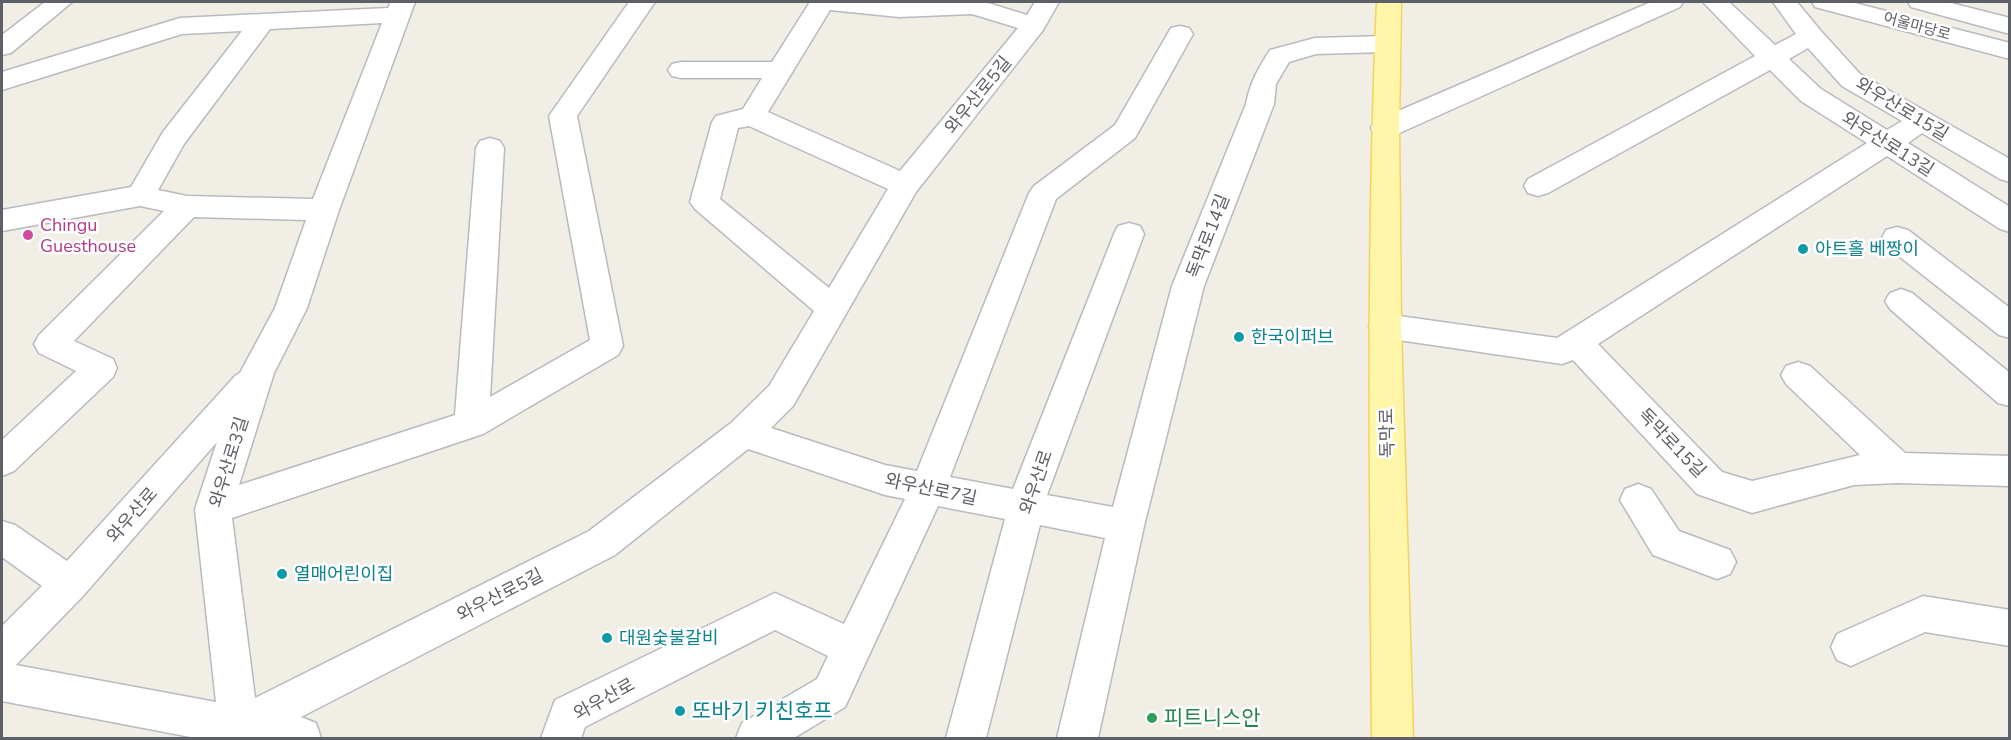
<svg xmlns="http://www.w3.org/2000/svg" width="2011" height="740" font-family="'Nunito Sans','Noto Sans KR',sans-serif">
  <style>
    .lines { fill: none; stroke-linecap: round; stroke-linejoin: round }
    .minor-casing { stroke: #b7babf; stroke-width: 3 }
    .major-casing { stroke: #f6d358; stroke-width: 3 }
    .minor { fill: #fff; fill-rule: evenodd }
    .major { fill: #fff6aa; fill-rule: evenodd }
    .hotel-dot { fill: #d1479c; stroke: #fff; stroke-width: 2 }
    .culture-dot { fill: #0f9aa8; stroke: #fff; stroke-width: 2 }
    .leisure-dot { fill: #2e9e5b; stroke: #fff; stroke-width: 2 }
    .labels { text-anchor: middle; stroke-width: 5; stroke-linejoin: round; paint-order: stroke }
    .far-street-label { font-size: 15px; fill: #5d6066; stroke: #fff }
    .street-label { font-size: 18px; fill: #5d6066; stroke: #fff }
    .hotel-label { font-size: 18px; fill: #b23c85; stroke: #fff; text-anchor: start }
    .culture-label { font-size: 18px; fill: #0d838f; stroke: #fff; text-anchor: start }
    .near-culture-label { font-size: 21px; fill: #0d838f; stroke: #fff; text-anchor: start }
    .near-leisure-label { font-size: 21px; fill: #27864d; stroke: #fff; text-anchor: start }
  </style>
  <rect width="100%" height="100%" fill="#f0eee5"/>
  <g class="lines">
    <!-- minor casing -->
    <g class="minor-casing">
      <g id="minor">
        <path d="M 45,2 L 72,2 L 11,53 L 2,55 L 2,35 Z"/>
        <path d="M 391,2 L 415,2 L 339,210 L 307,308 L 274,373 L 239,485 L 455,415 L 476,148 L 480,141 L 490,138 L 500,141 L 504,148 L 490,397 L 590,340 L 549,116 L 629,2 L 655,2 L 577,116 L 623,346 L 618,355 L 483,434 L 232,518 L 255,698 L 589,531 L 731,423 L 769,386 L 814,311 L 695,209 L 690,202 L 712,122 L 716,116 L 743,109 L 762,78 L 681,78 L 672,76 L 668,70 L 672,64 L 681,62 L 772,62 L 810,2 L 985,2 L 1027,15 L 1035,2 L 1059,2 L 1043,30 L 916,192 L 793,406 L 771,428 L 885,465 L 917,471 L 1029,193 L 1034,186 L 1115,125 L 1171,28 L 1180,26 L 1189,28 L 1193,34 L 1135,138 L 1056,199 L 950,477 L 1013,489 L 1114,234 L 1118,226 L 1129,223 L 1140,226 L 1144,234 L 1047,495 L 1113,507 L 1172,286 L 1246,104 C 1250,82 1258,69 1270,50 L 1315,38 L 1386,36 L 1395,38 L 1399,44 L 1395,50 L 1386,52 L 1316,54 L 1289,62 L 1276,84 L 1274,104 L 1204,286 L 1144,526 L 1098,738 L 1057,738 L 1105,538 L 1040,525 L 986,738 L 946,738 L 1005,519 L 938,506 L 845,707 L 794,738 L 736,738 L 742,723 L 817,679 L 828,656 L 775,630 L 585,727 L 581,738 L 541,738 L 555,700 L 775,593 L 844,624 L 905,499 L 885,495 L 748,449 L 615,555 L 301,717 L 316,723 L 321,738 L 196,738 L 2,701 L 2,626 L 42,586 L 2,557 L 2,521 L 15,525 L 67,561 L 236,375 L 240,373 L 275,308 L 306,220 L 194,217 L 74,341 L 113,359 L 117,368 L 113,377 L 14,471 L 2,476 L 2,440 L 76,371 L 39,353 L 34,344 L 39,335 L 164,211 L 140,206 L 2,231 L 2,210 L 131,187 L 163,132 L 242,31 L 182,34 L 2,90 L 2,72 L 180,18 L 388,8 ZM 830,10 L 899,17 L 972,14 L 1018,28 L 900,171 L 768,112 ZM 382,23 L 313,199 L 187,196 L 158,190 L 184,144 L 270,29 ZM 749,126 L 888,189 L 829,288 L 720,199 L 738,128 ZM 217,442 L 195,509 L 216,702 L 16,665 L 83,596 Z"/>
        <path d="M 1651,2 L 1683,2 L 1680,7 L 1395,135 L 1385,137 L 1375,135 L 1371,128 L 1375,121 Z"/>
        <path d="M 1703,2 L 1729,2 L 1775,45 L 1796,34 L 1773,2 L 1797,2 L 1820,30 L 1860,74 L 2010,159 L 2010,182 L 2000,179 L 1922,133 L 1908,143 L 2010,207 L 2010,232 L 2000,229 L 1887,156 L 1598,344 L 1722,472 L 1752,481 L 1860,455 L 1786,384 L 1781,375 L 1786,366 L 1798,362 L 1810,366 L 1905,453 L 2010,456 L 2010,486 L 1897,483 L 1854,485 L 1752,513 L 1697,494 L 1573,360 L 1562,364 L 1385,338 L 1374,335 L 1369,326 L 1374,317 L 1385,314 L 1557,338 L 1867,143 L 1801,101 L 1770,70 L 1548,193 L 1538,196 L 1528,193 L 1524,186 L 1528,179 L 1755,56 ZM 1808,48 L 1842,86 L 1902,121 L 1887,130 L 1821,89 L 1789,59 Z"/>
        <path d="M 1812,2 L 1851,2 L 2010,43 L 2010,59 L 1815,7 Z"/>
        <path d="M 1908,2 L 1947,2 L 2010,18 L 2010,34 L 1911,7 Z"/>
        <path d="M 1897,227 L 1908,230 L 2010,308 L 2010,338 L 1999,335 L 1886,246 L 1882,238 L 1886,230 Z"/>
        <path d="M 1901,289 L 1912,293 L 2010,373 L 2010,406 L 1998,403 L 1890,309 L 1885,301 L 1890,293 Z"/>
        <path d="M 1638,484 L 1651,489 L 1679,531 L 1730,550 L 1736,562 L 1730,574 L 1717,579 L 1653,555 L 1620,500 L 1625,489 Z"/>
        <path d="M 1923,596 L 2010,610 L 2010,646 L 1925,632 L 1851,666 L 1837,660 L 1831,647 L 1837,634 Z"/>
      </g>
    </g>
    <!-- major casing -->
    <g class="major-casing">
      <path id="major" d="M 1377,2 L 1401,2 L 1399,128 L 1401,326 L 1413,738 L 1372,738 C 1370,493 1366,247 1377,2 Z"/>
    </g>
    <!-- minor -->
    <use href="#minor" class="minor"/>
    <!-- major -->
    <use href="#major" class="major"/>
  </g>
  <!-- markers -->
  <circle class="hotel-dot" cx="28" cy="235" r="6"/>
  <g class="culture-dot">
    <circle cx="1803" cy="249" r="6"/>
    <circle cx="1239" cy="337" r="6"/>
    <circle cx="282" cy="574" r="6"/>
    <circle cx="607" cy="638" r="6"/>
    <circle cx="680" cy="711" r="6"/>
  </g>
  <circle class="leisure-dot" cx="1152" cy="718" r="6"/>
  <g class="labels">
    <!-- far-street labels -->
    <g class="far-street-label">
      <text transform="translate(1917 26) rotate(15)" y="5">어울마당로</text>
    </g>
    <!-- street labels -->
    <g class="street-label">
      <text transform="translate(978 95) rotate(-51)" y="6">와우산로5길</text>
      <text transform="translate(1902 109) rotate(31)" y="6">와우산로15길</text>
      <text transform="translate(1888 144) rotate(32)" y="6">와우산로13길</text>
      <text transform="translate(1208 236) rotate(-69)" y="6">독막로14길</text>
      <text transform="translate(1387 433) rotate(-91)" y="6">독막로</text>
      <text transform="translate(1672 443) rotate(46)" y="6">독막로15길</text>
      <text transform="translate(229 462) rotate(-73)" y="6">와우산로3길</text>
      <text transform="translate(1036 482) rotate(-71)" y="6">와우산로</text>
      <text transform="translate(931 489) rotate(12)" y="6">와우산로7길</text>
      <text transform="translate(132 515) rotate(-49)" y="6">와우산로</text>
      <text transform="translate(500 595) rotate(-27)" y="6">와우산로5길</text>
      <text transform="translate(604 699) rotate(-29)" y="6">와우산로</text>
    </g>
    <!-- hotel labels -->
    <g class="hotel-label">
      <text x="40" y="231">Chingu<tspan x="40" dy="21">Guesthouse</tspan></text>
    </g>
    <!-- culture labels -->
    <g class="culture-label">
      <text x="1815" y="255">아트홀 베짱이</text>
      <text x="1251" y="343">한국이퍼브</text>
      <text x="294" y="580">열매어린이집</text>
      <text x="619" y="644">대원숯불갈비</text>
    </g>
    <!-- near-culture labels -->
    <g class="near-culture-label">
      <text x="692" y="718">또바기 키친호프</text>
    </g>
    <!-- near-leisure labels -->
    <g class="near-leisure-label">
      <text x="1164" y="725">피트니스안</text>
    </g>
  </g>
  <!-- border -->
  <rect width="2011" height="740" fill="none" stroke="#5d6066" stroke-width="6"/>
</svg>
